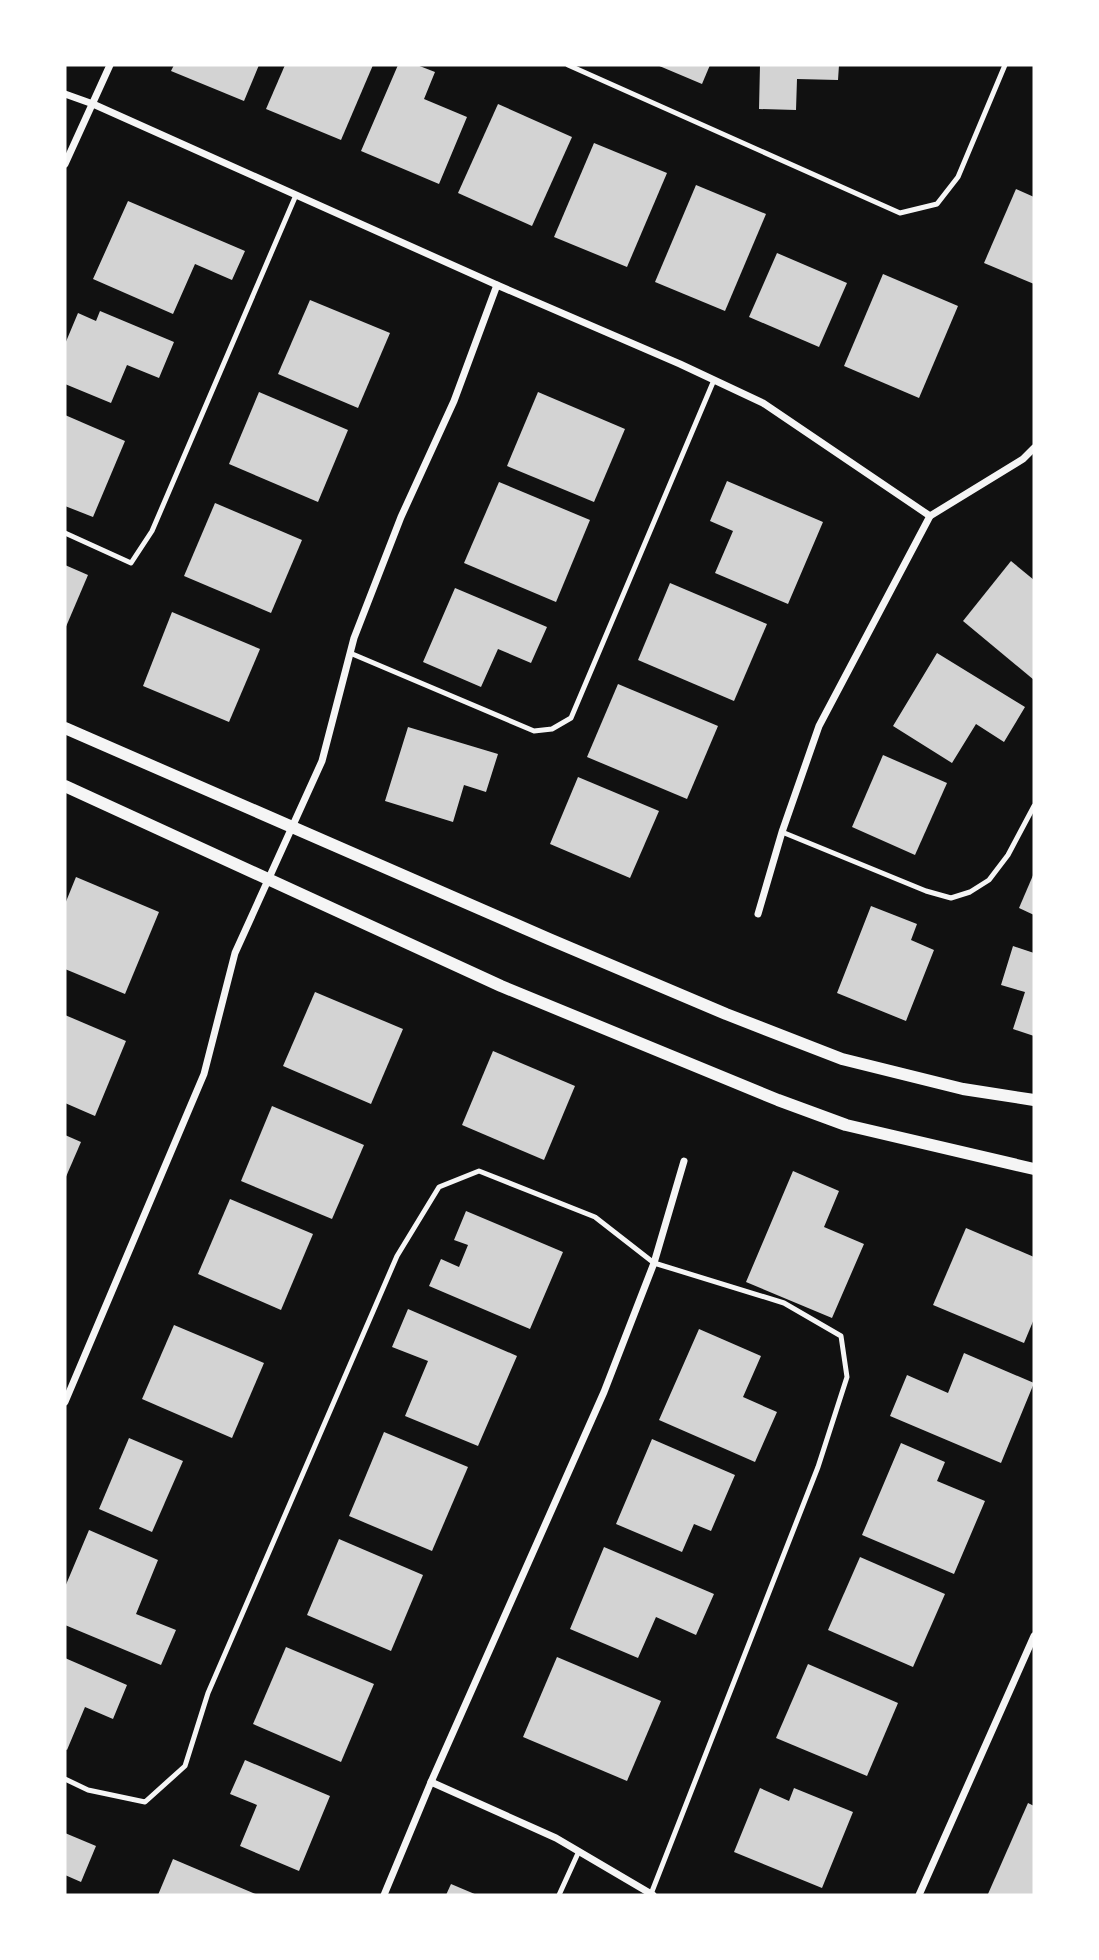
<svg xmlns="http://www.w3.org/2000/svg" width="1099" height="1960" font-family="'Playfair Display',serif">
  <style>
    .building { fill: #d3d3d3 }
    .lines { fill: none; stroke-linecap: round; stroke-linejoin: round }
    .service { stroke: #f5f5f5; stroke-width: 5 }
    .minor { stroke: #f5f5f5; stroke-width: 7 }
    .tertiary { stroke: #f5f5f5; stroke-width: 12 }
  </style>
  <rect width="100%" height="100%" fill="#111"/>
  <!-- building -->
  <g class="building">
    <path d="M 174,65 L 259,65 L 244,101 L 171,71 Z"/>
    <path d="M 285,65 L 373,65 L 341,140 L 266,109 Z"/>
    <path d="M 398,65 L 417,65 L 435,72 L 424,99 L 467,117 L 439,184 L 361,151 Z"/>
    <path d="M 657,65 L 710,65 L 702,84 Z"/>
    <path d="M 760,65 L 839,65 L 838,80 L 797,79 L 796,110 L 759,109 Z"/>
    <path d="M 498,104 L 572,137 L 532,226 L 458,193 Z"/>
    <path d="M 594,143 L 667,173 L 627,267 L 554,237 Z"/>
    <path d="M 696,185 L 766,214 L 725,311 L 655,282 Z"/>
    <path d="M 1016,189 L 1034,197 L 1034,284 L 984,263 Z"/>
    <path d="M 128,201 L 245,251 L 232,280 L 195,264 L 173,314 L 93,279 Z"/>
    <path d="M 777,253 L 847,283 L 819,347 L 749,317 Z"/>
    <path d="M 883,274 L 958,306 L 919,398 L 844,366 Z"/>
    <path d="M 310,300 L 390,333 L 358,408 L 278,374 Z"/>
    <path d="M 100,311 L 174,342 L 159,378 L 127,365 L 111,403 L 65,384 L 65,344 L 78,313 L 96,321 Z"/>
    <path d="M 259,392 L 348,430 L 318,502 L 229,464 Z"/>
    <path d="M 538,392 L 625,429 L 594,502 L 507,466 Z"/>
    <path d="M 65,415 L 125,441 L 93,517 L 65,506 Z"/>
    <path d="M 727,481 L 823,522 L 788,604 L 715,573 L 733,531 L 710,521 Z"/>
    <path d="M 499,482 L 590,520 L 556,602 L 464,563 Z"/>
    <path d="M 215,503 L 302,540 L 271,613 L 184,576 Z"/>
    <path d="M 1011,561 L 1034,580 L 1034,680 L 963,621 Z"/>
    <path d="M 65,565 L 88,575 L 65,629 Z"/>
    <path d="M 670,583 L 767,624 L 734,701 L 638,660 Z"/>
    <path d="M 455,588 L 547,627 L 531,663 L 498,649 L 481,687 L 423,662 Z"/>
    <path d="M 172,612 L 260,649 L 229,722 L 143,686 Z"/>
    <path d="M 937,653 L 1025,707 L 1004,742 L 976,724 L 952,763 L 893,726 Z"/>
    <path d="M 618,684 L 718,726 L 687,799 L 587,757 Z"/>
    <path d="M 408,727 L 498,754 L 486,792 L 464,785 L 453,822 L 385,801 Z"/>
    <path d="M 883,755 L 947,783 L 915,855 L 852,827 Z"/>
    <path d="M 578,777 L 659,811 L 630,878 L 550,844 Z"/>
    <path d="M 1034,873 L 1034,915 L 1019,908 Z"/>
    <path d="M 76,877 L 159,912 L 125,994 L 65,969 L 65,904 Z"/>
    <path d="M 871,906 L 917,924 L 911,940 L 934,950 L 906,1021 L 837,993 Z"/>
    <path d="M 1013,946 L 1034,953 L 1034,1036 L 1013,1029 L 1025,992 L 1001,985 Z"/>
    <path d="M 315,992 L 403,1029 L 371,1104 L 283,1066 Z"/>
    <path d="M 65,1015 L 126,1041 L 95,1116 L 65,1103 Z"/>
    <path d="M 493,1051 L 575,1086 L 544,1160 L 462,1125 Z"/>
    <path d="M 272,1106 L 364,1145 L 332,1219 L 241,1181 Z"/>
    <path d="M 65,1135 L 81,1142 L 65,1179 Z"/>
    <path d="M 793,1171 L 839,1191 L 824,1227 L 864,1244 L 832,1318 L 746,1282 Z"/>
    <path d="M 230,1199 L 313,1234 L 281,1310 L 198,1274 Z"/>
    <path d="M 466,1211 L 563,1252 L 530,1329 L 429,1286 L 441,1259 L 459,1267 L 468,1245 L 454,1240 Z"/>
    <path d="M 966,1228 L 1034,1257 L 1034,1319 L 1024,1343 L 933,1305 Z"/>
    <path d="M 408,1309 L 517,1356 L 478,1446 L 405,1416 L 428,1361 L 392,1347 Z"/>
    <path d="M 174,1325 L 264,1363 L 232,1438 L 142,1399 Z"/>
    <path d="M 699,1329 L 761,1356 L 743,1397 L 777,1412 L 755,1462 L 659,1420 Z"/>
    <path d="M 964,1353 L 1034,1383 L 1001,1463 L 890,1416 L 907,1375 L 948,1393 Z"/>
    <path d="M 384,1432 L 468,1467 L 432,1551 L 349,1516 Z"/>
    <path d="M 129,1438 L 183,1461 L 152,1532 L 99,1509 Z"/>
    <path d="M 652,1439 L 735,1475 L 711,1531 L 694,1524 L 682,1552 L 616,1524 Z"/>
    <path d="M 901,1443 L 945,1462 L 937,1481 L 985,1501 L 954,1574 L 862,1535 Z"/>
    <path d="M 89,1530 L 158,1560 L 136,1614 L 176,1630 L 161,1665 L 65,1625 L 65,1587 Z"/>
    <path d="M 339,1539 L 423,1575 L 391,1651 L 307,1615 Z"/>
    <path d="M 604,1547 L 714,1594 L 696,1635 L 656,1617 L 638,1658 L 570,1629 Z"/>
    <path d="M 860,1557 L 945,1594 L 913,1667 L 828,1630 Z"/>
    <path d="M 286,1647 L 374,1684 L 341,1762 L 253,1724 Z"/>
    <path d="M 557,1657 L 661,1701 L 627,1781 L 523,1737 Z"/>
    <path d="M 65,1658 L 127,1685 L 113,1719 L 85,1707 L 67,1750 L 65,1749 Z"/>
    <path d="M 808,1664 L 898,1703 L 867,1776 L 776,1738 Z"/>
    <path d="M 245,1760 L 330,1796 L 299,1871 L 240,1846 L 257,1805 L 230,1794 Z"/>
    <path d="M 760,1788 L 789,1801 L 794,1788 L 853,1812 L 822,1888 L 734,1852 Z"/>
    <path d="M 1028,1803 L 1034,1806 L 1034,1895 L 990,1895 L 988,1894 Z"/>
    <path d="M 65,1833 L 96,1846 L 81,1882 L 65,1875 Z"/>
    <path d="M 173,1859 L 258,1895 L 158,1895 Z"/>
    <path d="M 451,1884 L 477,1895 L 446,1895 Z"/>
  </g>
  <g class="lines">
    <!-- service -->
    <g class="service">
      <path d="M 568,65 L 900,213 L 937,204 L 958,177 L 1005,65"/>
      <path d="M 65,533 L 131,563 L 152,531 L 296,195"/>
      <path d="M 350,653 L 534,731 L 552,729 L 571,718 L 714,380"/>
      <path d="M 782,832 L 926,891 L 951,898 L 970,892 L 989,880 L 1008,855 L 1034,806"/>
      <path d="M 65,1779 L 88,1790 L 145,1802 L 185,1766 L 208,1693 L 397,1256 L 439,1187 L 479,1171 L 595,1217 L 654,1263 L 784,1303 L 841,1336 L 847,1377 L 818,1467 L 651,1894"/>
      <path d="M 559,1895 L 579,1851"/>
    </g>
    <!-- minor -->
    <g class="minor">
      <path d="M 65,94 L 93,104 L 497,285 L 680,364 L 763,403 L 930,516"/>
      <path d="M 65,164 L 110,65"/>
      <path d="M 758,914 L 782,832 L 819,726 L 930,516 L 1023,459 L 1034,448"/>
      <path d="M 65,1402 L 204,1074 L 235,953 L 322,761 L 354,638 L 401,517 L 454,401 L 497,285"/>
      <path d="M 431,1782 L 556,1838 L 653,1895"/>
      <path d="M 384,1895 L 431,1782 L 604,1392 L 654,1263 L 684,1161"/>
      <path d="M 919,1895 L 1034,1636"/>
    </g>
    <!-- tertiary -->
    <g class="tertiary">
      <path d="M 65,728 L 549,939 L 726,1014 L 842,1059 L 963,1089 L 1034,1100"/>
      <path d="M 65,786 L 501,986 L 778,1100 L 846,1125 L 1034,1169"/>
    </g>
  </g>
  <!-- border -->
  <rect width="1099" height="1960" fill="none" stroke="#ffffff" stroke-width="133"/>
</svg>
